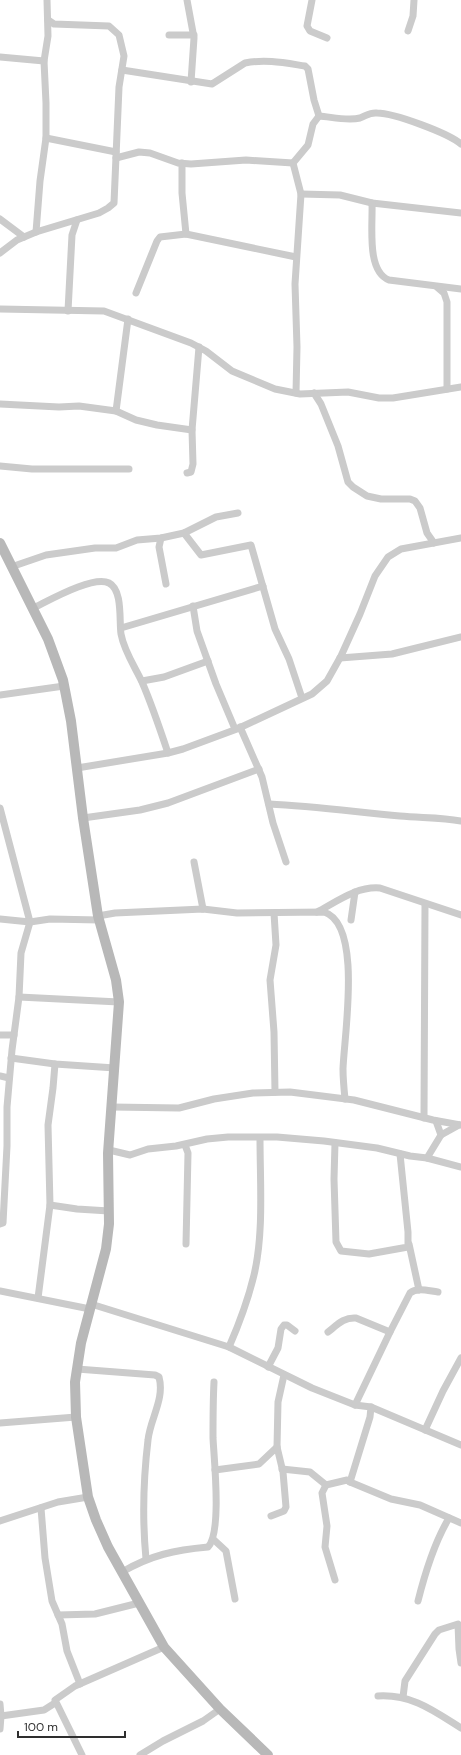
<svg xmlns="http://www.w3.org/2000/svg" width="461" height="1755" font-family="'DM Sans',sans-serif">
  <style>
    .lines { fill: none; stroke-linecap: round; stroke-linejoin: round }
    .street { stroke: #cbcbcb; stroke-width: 7 }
    .secondary { stroke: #b8b8b8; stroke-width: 10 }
  </style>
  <rect width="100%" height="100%" fill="#fff"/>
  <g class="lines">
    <!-- street -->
    <g class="street">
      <path d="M 187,0 L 194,38 L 191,82"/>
      <path d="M 312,0 L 307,26 L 310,31 L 327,38"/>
      <path d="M 408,31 L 413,16 L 414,0"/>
      <path d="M 169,35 L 194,35"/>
      <path d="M 0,57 L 44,61"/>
      <path d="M 122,70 L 212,84 L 245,63 C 266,59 285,63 305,66 L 308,69 L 314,100 L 319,116"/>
      <path d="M 319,116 C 332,117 347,121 360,118 C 366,116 370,112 377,113 C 394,113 448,133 461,144"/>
      <path d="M 46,138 L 116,152"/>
      <path d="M 116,158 L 139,152 L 150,153 L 178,163 L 191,164 L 246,160 L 293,163"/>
      <path d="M 182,163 L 182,193 L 186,234"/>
      <path d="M 301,194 L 340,195 L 372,203 L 461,213"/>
      <path d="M 372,203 C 373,225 366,271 389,280 L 461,289"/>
      <path d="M 0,219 L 24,237"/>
      <path d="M 36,232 L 40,181 L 46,138 L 46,103 L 44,61 L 48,36 L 47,0"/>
      <path d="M 0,253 L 17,240 L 36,232 L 99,213 L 108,208 L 114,203 L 119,87 L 124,56 L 119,35 L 109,26 L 54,24 L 48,20"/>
      <path d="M 437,287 L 444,293 L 447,302 L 447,389"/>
      <path d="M 136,293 L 157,241 L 160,237 L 186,234 L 296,257"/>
      <path d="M 0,309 L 104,311 L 191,343 L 206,351 L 232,371 L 275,389 L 300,394 L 348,392 L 379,398 L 393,398 L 461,387"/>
      <path d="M 68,311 L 72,235 L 77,220"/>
      <path d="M 296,393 L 297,347 L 295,284 L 301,194 L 293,163 L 308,145 L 313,124 L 319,116"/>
      <path d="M 314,393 L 321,404 L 338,446 L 348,482 L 353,487 L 367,496 L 381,499 L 410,499 L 415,501 L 420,508 L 427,533 L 434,543"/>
      <path d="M 0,404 L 59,407 L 79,406 L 116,411 L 136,420 L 157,425 L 192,430"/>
      <path d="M 116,411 L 128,319"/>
      <path d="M 0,466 L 32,469 L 129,469"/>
      <path d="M 187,473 L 191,472 L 193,464 L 192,430 L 199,347"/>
      <path d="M 184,533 L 201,555 L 251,545 L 275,629 L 289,659 L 302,698"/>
      <path d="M 161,538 L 159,547 L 166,584"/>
      <path d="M 11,567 L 46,555 L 95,548 L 116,548 L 137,540 L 161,538 L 184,533 L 216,517 L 238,513"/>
      <path d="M 193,606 L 197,631 L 216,684 L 235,729"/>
      <path d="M 33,608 C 48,601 93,575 109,583 C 123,590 119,621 121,634 C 124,651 135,667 142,682 C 152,705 160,729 168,753"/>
      <path d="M 121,628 L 263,586"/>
      <path d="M 340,658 L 392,654 L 461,637"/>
      <path d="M 142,681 L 164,677 L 208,661"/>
      <path d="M 0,695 L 64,686"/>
      <path d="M 240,727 L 262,777 L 273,823 L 286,862"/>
      <path d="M 77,768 L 168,753 L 183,749 L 237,729 L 312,694 L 327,681 L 341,656 L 360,614 L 375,576 L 388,557 L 401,549 L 461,538"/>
      <path d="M 269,804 C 313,806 356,812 400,816 C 420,818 442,817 461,821"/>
      <path d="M 0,808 L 30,922 L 21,953 L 19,997 L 12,1050 L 7,1107 L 7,1146 L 3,1223 L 0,1224"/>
      <path d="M 83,818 L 140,810 L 168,803 L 259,769"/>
      <path d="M 194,862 L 203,909"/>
      <path d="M 317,912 C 336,902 357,886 380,888 L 461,915"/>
      <path d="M 274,913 L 276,945 L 270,980 L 274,1032 L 275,1092"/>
      <path d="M 98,916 L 115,913 L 203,909 L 237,913 L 324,912 C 363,924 344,1036 343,1069 C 343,1079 344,1089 345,1099"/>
      <path d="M 0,919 L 30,922 L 50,919 L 99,920"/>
      <path d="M 351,920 L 355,892"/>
      <path d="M 19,997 L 119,1002"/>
      <path d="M 0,1035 L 14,1035"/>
      <path d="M 11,1058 L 55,1064 L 115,1068"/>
      <path d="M 0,1076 L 9,1078"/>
      <path d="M 112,1107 L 179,1108 L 214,1099 L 253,1093 L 290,1092 L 354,1100 L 433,1120 L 461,1125"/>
      <path d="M 424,1118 L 425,904"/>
      <path d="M 436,1121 L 441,1135"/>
      <path d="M 335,1143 L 334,1179 L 336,1242 L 341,1251 L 369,1254 L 408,1247 L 408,1232 L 400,1154"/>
      <path d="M 185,1145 L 188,1153 L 186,1244"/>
      <path d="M 109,1150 L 130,1155 L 148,1149 L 176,1146 L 207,1139 L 228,1137 L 277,1137 L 324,1141 L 377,1148 L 410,1156 L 427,1158 L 461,1167"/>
      <path d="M 427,1158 L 441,1135 L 459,1125"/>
      <path d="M 50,1205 L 77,1209 L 109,1211"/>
      <path d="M 409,1244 L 419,1290"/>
      <path d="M 0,1291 L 90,1309"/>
      <path d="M 38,1298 L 50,1205 L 48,1125 L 53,1088 L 55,1064"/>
      <path d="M 91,1304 L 229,1347 L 312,1388 L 355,1405 L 371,1407 L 461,1445"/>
      <path d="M 328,1332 C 337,1325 344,1317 356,1318 L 390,1332"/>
      <path d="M 229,1347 C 239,1324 248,1300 254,1275 C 264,1233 260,1182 260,1138"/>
      <path d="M 268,1367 L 278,1348 L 281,1329 L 284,1325 L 287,1325 L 295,1331"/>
      <path d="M 77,1369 L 155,1375 L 159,1377 C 165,1399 150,1419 148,1440 C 143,1482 142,1517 146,1559"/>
      <path d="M 355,1405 L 390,1332 L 410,1293 C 417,1287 429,1291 438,1292"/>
      <path d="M 0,1423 L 76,1417"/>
      <path d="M 425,1430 L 443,1391 L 461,1358"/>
      <path d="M 282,1469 L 310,1472 L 326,1485 L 347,1480 L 350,1482 L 370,1417 L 371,1407"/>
      <path d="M 215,1470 L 259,1464 L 277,1447"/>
      <path d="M 350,1482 L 391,1499 L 420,1505 L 461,1523"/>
      <path d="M 326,1485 L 322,1493 L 327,1526 L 325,1547 L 335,1580"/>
      <path d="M 41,1508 L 45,1558 L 52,1601 L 62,1624 L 67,1651 L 80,1684"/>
      <path d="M 271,1516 L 284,1511 L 286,1507 L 283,1472 L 277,1447 L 278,1402 L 284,1375"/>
      <path d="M 0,1521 L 58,1502 L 88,1497"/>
      <path d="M 213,1539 L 226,1551 L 235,1599"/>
      <path d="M 122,1572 C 151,1555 175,1550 208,1547 C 222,1533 214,1459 213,1438 C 213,1419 213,1401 214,1382"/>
      <path d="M 418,1601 C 425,1573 434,1543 449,1518"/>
      <path d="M 58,1615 L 95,1614 L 139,1603"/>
      <path d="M 378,1696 C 412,1694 434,1711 461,1728"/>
      <path d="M 403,1697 L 405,1681 L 435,1634 L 439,1630 L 458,1624 L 459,1649 L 461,1663"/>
      <path d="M 0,1704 L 1,1716 L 0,1729"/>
      <path d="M 1,1716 L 44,1710 L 55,1703"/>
      <path d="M 82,1755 L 55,1700 L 75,1686 L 164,1647"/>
      <path d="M 140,1755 L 163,1741 L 203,1721 L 220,1709"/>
    </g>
    <!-- secondary -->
    <path class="secondary" d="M 0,543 L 48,639 L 63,680 L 71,721 L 83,818 L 98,916 L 116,980 L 119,1002 L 108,1153 L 109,1224 L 106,1249 L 81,1343 L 75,1382 L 76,1417 L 88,1497 L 96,1520 L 108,1547 L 164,1647 L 220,1709 L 268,1755"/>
  </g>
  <!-- scale -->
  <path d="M18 1731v6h107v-6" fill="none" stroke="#2e2e2e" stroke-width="2"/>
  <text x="24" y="1731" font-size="12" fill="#2e2e2e" stroke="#ffffff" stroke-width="3" paint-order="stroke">100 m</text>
</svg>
